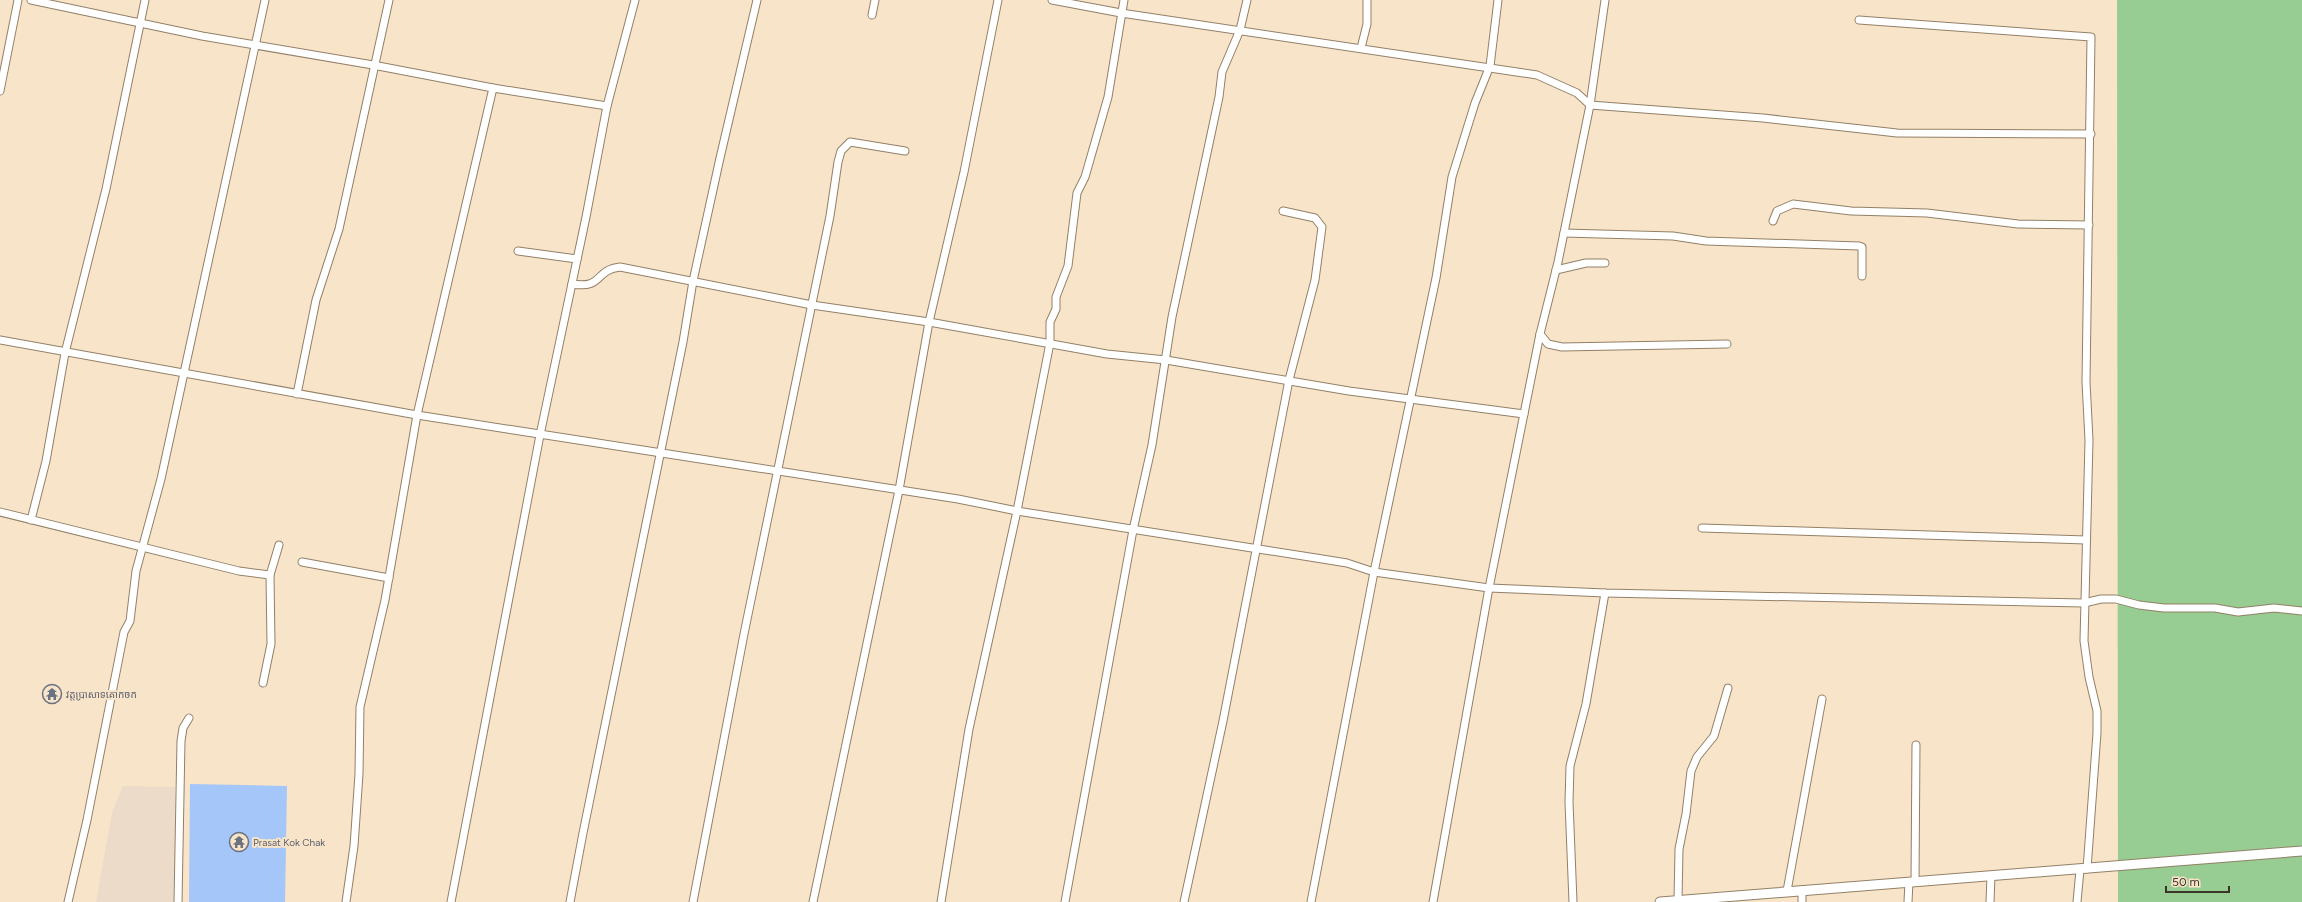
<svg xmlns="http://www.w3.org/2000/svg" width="2302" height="902" font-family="Figtree,'Noto Sans Khmer',sans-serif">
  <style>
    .education { fill: #ecdbc9 }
    .green { fill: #97cc93 }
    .water { fill: #a4c6f9 }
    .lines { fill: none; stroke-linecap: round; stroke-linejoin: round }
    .minor-casing { stroke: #928067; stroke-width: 9 }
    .tertiary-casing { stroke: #928067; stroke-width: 11 }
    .minor { stroke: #fff; stroke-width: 7 }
    .tertiary { stroke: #fff; stroke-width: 9 }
    .labels { text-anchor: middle; stroke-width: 4; stroke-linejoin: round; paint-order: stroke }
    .worship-label { font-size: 10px; fill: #5b616d; stroke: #f8e4c9; text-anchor: start }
  </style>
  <rect width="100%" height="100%" fill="#f8e4c9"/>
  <!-- education -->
  <path class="education" d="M 123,786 L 175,787 L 176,902 L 96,902 L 112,813 Z"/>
  <!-- green -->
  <path class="green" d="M 2117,0 L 2302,0 L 2302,902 L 2118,902 Z"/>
  <!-- water -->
  <path class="water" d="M 190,784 L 287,786 L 285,902 L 189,902 Z"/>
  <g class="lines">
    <!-- minor casing -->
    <g class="minor-casing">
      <g id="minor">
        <path d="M 31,0 L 202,36 L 373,65 L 493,88 L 607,106"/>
        <path d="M 1052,0 L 1121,13 L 1537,75 L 1577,93 L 1590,105 L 1763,118 L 1897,133 L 2091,134"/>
        <path d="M 872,15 L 875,0"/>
        <path d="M 1859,20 L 2091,37 L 2086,382 L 2089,440 L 2084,641 L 2089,677 L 2097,711 L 2097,733 L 2087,869"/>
        <path d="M 1361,48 L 1367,24 L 1367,0"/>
        <path d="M 0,91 L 18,0"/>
        <path d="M 1773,221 L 1777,211 L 1793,204 L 1851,211 L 1927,213 L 2018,224 L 2089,225"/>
        <path d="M 1564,233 L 1673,236 L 1706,241 L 1859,246 L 1862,247 L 1862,276"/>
        <path d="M 518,251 L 577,259"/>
        <path d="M 1556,270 L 1586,263 L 1605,263"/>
        <path d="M 572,284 C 604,289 594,270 620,267 L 812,305 L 929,322 L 1107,354 L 1166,360 L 1349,391 L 1524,414"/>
        <path d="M 1540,334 L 1548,344 L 1562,347 L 1727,344"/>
        <path d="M 0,340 L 417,415 L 958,499 L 1017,511 L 1316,558 L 1347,563 L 1374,572 L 1489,588 L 1605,593 L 2084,603 L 2101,599 L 2116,599 L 2139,605 L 2164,608 L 2215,608 L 2238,612 L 2274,608 L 2302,611"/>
        <path d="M 297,394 L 316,300 L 339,229 L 389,0"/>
        <path d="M 0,512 L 239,571 L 270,575"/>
        <path d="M 31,520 L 46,461 L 65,353 L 106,189 L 145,0"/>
        <path d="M 1702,528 L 2086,540"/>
        <path d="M 302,562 L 389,578"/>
        <path d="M 263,683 L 271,644 L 270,575 L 279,545"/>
        <path d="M 1915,882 L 1916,745"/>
        <path d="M 1802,890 L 1802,902"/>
        <path d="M 1787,891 L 1822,699"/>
        <path d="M 1678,901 L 1679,849 L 1686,814 L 1691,771 L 1697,757 L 1714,736 L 1728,688"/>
        <path d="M 68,902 L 87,820 L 124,632 L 130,621 L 136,571 L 161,479 L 265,0"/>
        <path d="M 178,902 L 181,741 L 183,728 L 189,718"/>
        <path d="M 346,902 L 354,846 L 359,774 L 360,707 L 385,600 L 417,415 L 493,88"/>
        <path d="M 451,902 L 540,435 L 586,217 L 607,106 L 635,0"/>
        <path d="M 570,902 L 583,833 L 683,342 L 693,281 L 720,158 L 757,0"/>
        <path d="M 693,902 L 744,634 L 830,216 L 838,162 L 841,151 L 850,142 L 905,151"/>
        <path d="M 813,902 L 899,490 L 929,322 L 964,172 L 998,0"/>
        <path d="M 941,902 L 969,729 L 1017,511 L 1050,343 L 1050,322 L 1056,309 L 1056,297 L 1068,266 L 1077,193 L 1085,177 L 1108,97 L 1124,0"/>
        <path d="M 1065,902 L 1133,530 L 1152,445 L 1172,317 L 1219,97 L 1222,72 L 1240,30 L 1247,0"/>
        <path d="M 1184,902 L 1223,721 L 1289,380 L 1315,280 L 1322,227 L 1315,218 L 1283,211"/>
        <path d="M 1311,902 L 1374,572 L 1436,278 L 1452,177 L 1475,103 L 1490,66 L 1498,0"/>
        <path d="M 1433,902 L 1489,588 L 1540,334 L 1558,262 L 1590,105 L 1605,0"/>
        <path d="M 1573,902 L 1569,802 L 1570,766 L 1586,704 L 1605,593"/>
        <path d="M 1908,902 L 1909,882"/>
        <path d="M 1990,902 L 1991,876"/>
        <path d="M 2077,902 L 2080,870"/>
      </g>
    </g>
    <!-- tertiary casing -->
    <g class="tertiary-casing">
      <path id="tertiary" d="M 1660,902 L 2302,851"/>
    </g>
    <!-- minor -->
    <use href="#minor" class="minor"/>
    <!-- tertiary -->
    <use href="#tertiary" class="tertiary"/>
  </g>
  <!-- icons -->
  <defs>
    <g id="temple-ring" transform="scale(1)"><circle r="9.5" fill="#f8e4c9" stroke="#6b7280" stroke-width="1.5"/><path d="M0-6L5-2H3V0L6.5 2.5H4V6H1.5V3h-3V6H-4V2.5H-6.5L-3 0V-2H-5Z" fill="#6b7280"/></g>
  </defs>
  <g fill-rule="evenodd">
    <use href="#temple-ring" x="52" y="694"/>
    <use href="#temple-ring" x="239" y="842"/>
  </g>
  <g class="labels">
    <!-- worship labels -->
    <g class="worship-label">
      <text x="66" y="698">វត្តប្រាសាទគោកចក</text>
      <text x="253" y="846">Prasat Kok Chak</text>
    </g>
  </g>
  <!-- scale -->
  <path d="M2166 886v6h63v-6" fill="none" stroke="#3b3429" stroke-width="2"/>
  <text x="2172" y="886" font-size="12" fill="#3b3429" stroke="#f8e4c9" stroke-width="3" paint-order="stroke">50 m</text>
</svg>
